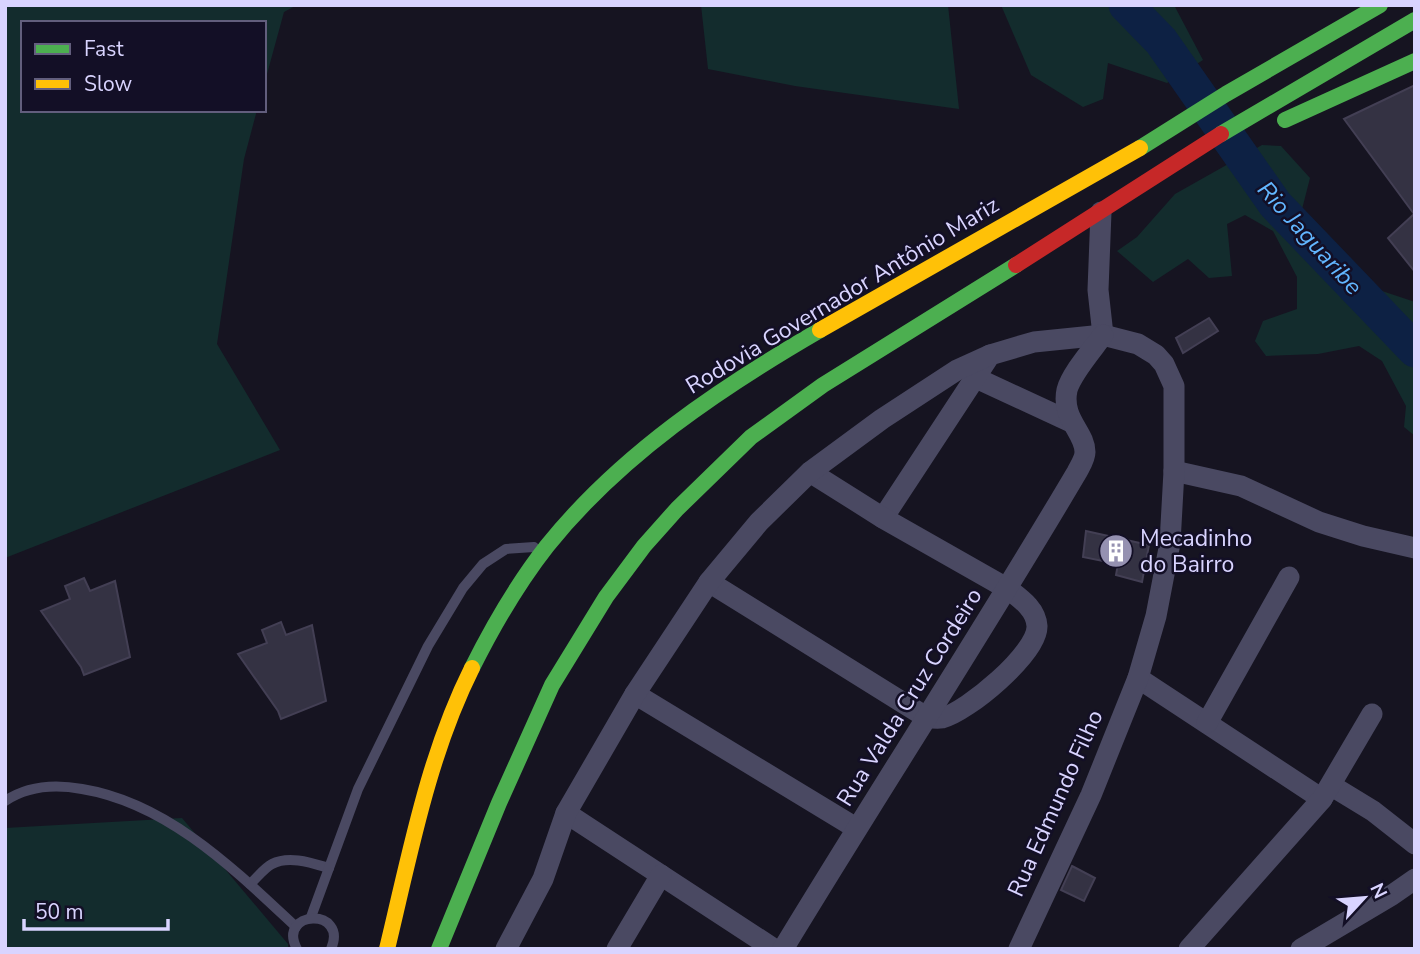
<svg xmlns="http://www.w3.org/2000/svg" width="1420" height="954" font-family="'Nunito Sans',sans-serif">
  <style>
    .green { fill: #132c2d }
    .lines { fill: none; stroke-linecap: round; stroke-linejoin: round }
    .river { stroke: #0d2144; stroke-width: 35 }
    .building { fill: #343243; stroke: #433f54; stroke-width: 2 }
    .lane { stroke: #4a4962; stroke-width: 10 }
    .street { stroke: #4a4962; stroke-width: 21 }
    .fast { stroke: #4caf50; stroke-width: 16 }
    .slow { stroke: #ffc107; stroke-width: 16 }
    .jam { stroke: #c62828; stroke-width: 16 }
    .labels { text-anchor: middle; stroke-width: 5; stroke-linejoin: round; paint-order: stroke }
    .street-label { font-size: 23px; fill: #d9d4ff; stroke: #130f26 }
    .poi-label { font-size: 23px; fill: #d9d4ff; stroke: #130f26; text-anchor: start }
    .water-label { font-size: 24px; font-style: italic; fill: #62b6ff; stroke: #130f26 }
  </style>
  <rect width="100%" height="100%" fill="#161421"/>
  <!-- green -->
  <g class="green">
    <path d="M 5,5 L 297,5 L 284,12 L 264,85 L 264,23 L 23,23 L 23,110 L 257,110 L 244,159 L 217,344 L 280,450 L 5,558 Z"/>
    <path d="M 701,5 L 948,5 L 959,109 L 795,86 L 708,69 Z"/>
    <path d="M 1001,5 L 1174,5 L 1203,60 L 1167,83 L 1108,63 L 1103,99 L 1083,107 L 1031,75 Z"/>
    <path d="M 1262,145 L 1281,146 L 1310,178 L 1299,221 L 1364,285 L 1415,302 L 1415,436 L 1404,427 L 1406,406 L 1382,361 L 1359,346 L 1318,354 L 1266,356 L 1255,341 L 1263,321 L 1297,309 L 1297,277 L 1273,231 L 1245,215 L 1227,224 L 1232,276 L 1209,278 L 1188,259 L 1153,282 L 1117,251 L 1137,237 L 1175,194 Z"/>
    <path d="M 182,818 L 288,944 L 288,949 L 5,949 L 5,828 Z"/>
  </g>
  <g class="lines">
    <!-- river -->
    <path class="river" d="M 1126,5 L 1161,41 L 1275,204 L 1415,350"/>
  </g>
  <!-- building -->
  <g class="building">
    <path d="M 1415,85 L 1415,272 L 1388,238 L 1414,214 L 1344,119 Z"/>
    <path d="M 1209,318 L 1218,331 L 1183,353 L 1176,338 Z"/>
    <path d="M 1086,531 L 1149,545 L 1142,582 L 1116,575 L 1118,564 L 1083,557 Z"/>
    <path d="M 84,578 L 90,591 L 115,581 L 130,657 L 84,675 L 81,667 L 41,611 L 70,599 L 65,586 Z"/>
    <path d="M 281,622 L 286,635 L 312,625 L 326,701 L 281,719 L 278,711 L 238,654 L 267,643 L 262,630 Z"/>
    <path d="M 1072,866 L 1095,878 L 1084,901 L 1061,890 Z"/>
  </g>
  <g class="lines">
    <!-- lane -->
    <g class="lane">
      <path d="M 5,801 C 29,785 55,784 82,789 C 168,803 235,870 296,927"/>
      <path d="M 250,884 C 257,878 264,868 272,864 C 289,855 312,863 329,868"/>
      <path d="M 311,917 L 358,789 L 428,646 L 463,588 L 483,564 L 506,549 L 534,547"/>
      <path d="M 297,949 C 276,910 349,907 331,949"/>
    </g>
    <!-- street -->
    <g class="street">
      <path d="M 1101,212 L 1098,290 L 1103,335"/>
      <path d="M 976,378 L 1071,422"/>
      <path d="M 1174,471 L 1241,486 L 1319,522 L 1363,536 L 1415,548"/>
      <path d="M 883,518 L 990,355"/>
      <path d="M 709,582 L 926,717 C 931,718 936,719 942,718 C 967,712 1038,653 1037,626 C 1036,609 1021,599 1008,589 L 883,518 L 810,472"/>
      <path d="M 1138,678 L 1322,799"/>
      <path d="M 635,694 L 856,828"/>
      <path d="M 1207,723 L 1289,577"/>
      <path d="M 1332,786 L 1373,811 L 1415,844"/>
      <path d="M 566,813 L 774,949"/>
      <path d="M 506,949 L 543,879 L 566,813 L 635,694 L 709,582 L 759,522 L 810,472 L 882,419 L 957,370 L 990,355 L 1034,342 L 1103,335 L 1138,344 L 1156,355 L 1164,364 L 1174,386 L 1174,471 L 1170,543 L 1156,616 L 1138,678 L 1091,795 L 1019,949"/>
      <path d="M 617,949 L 661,875"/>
      <path d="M 783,949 C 880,789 982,633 1077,472 C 1080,466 1085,459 1085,452 C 1085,432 1061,419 1067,390 C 1071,374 1093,349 1103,335"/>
      <path d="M 1189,949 L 1322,799 L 1372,714"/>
      <path d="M 1301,949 L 1392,895 L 1415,879"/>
    </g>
    <!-- fast -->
    <g class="fast">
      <path d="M 1285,120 L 1415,61"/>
      <path d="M 1221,134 L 1415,20"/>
      <path d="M 1140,148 L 1226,94 L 1380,5"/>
      <path d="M 472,668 C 493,626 518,583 547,546 C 620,455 720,388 820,330"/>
      <path d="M 439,949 L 499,803 L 552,685 L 606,597 L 644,546 L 677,509 L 751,437 L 823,385 L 1016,265"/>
    </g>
    <!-- slow -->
    <g class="slow">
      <path d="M 820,330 L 1140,148"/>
      <path d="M 387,949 C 410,854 428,756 472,668"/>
    </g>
    <!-- jam -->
    <path class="jam" d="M 1016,265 L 1221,134"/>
  </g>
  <!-- icons -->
  <defs>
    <g id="building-disc" transform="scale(1.75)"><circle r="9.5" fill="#9591b1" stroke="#130f26"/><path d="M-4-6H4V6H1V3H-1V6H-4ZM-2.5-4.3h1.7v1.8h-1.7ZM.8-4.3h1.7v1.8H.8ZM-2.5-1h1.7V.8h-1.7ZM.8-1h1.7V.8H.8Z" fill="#fff"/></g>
  </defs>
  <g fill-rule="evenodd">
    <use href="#building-disc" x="1116" y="551"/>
  </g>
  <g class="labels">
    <!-- street labels -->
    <g class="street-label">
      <text transform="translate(842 295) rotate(-31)" y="8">Rodovia Governador Antônio Mariz</text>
      <text transform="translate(909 697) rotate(-58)" y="8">Rua Valda Cruz Cordeiro</text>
      <text transform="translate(1055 803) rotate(-66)" y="8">Rua Edmundo Filho</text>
    </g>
    <!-- poi labels -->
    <g class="poi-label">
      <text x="1140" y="546">Mecadinho<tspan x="1140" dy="26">do Bairro</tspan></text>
    </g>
    <!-- water labels -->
    <g class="water-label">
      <text transform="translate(1310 238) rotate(48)" y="8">Rio Jaguaribe</text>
    </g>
  </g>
  <!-- border -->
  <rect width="1420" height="954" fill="none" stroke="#d9d4ff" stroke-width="14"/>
  <!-- legend -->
  <rect x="21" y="21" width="245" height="91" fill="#130f26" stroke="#625e7d" stroke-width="2"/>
  <rect x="35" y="44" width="35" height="10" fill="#4caf50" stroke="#625e7d" stroke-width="2"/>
  <text x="84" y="56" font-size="21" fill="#d9d4ff">Fast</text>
  <rect x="35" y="79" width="35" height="10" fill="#ffc107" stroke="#625e7d" stroke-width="2"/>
  <text x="84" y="91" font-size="21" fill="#d9d4ff">Slow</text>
  <!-- north arrow -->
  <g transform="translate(1364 898) rotate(64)" stroke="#130f26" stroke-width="5" paint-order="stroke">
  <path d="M0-5L12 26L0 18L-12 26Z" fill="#d9d4ff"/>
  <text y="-10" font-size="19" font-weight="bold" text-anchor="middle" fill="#d9d4ff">N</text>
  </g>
  <!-- scale -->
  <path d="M24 919v10h144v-10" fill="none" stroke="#d9d4ff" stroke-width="3.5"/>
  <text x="35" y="919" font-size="21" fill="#d9d4ff" stroke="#130f26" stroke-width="5" paint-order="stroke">50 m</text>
</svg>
